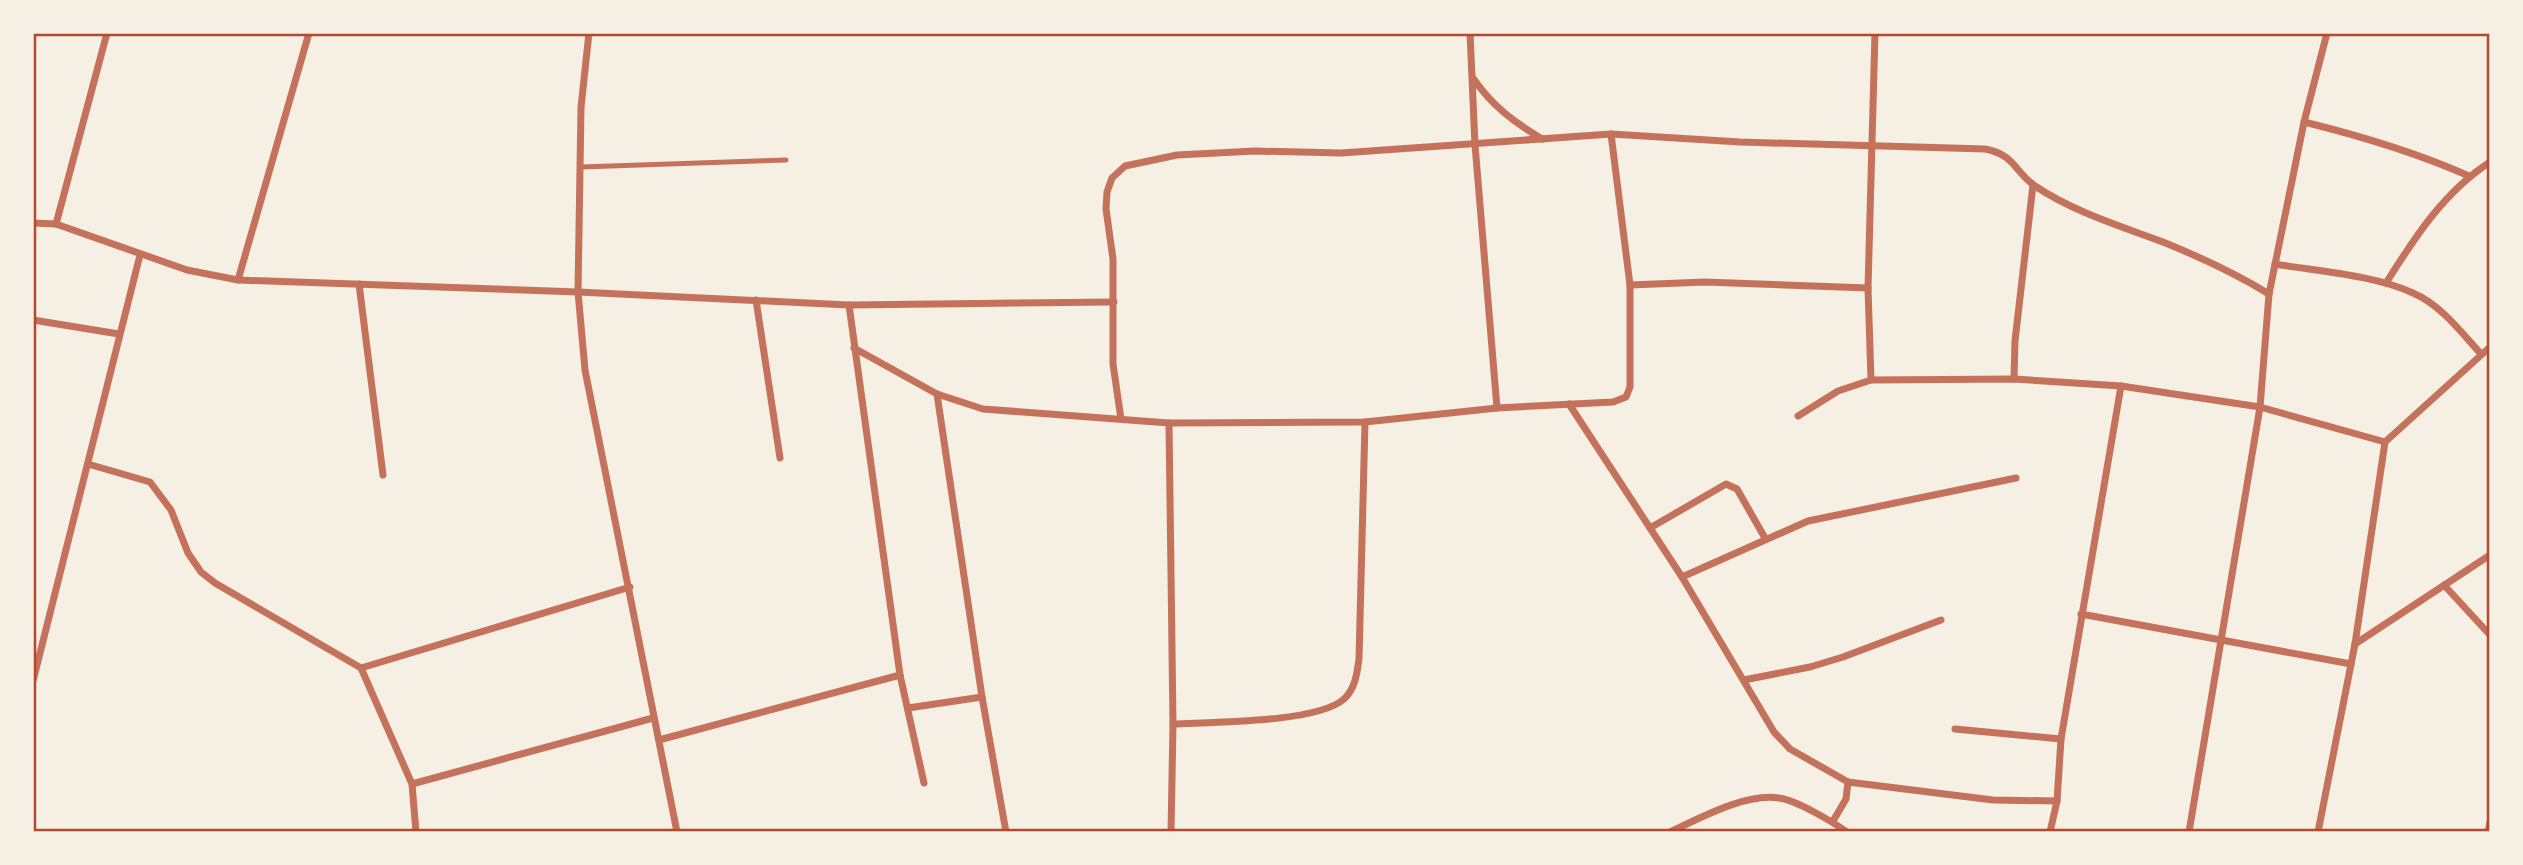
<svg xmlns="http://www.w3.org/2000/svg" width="2523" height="865" font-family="'IBM Plex Sans',sans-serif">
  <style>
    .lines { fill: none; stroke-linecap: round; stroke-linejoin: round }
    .service { stroke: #c5725c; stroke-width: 5 }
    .minor { stroke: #c5725c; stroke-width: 7 }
    .neatline { fill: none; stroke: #b5482f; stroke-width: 2.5 }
  </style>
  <rect width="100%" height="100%" fill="#f6efe4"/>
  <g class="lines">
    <!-- service -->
    <path class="service" d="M 581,167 L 786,160"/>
    <!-- minor -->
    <g class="minor">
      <path d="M 589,33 L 581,107 L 578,292 L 585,370 L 677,832"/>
      <path d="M 1470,33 L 1475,145 L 1497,408"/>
      <path d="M 1875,33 L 1868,288 L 1871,380 L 2014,379 L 2121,386 L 2260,407 L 2385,442"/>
      <path d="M 1473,78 C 1492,106 1514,122 1542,139"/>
      <path d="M 2304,122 C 2361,136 2415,152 2469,176"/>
      <path d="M 33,223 L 56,224 L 187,270 L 238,280 L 578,292 L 849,305 L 1114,302"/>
      <path d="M 56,224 L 107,33"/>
      <path d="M 2275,264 C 2317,271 2375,275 2413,293 C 2441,305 2461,332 2481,354"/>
      <path d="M 238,280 L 309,33"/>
      <path d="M 2386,283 C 2415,237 2444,192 2490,162"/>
      <path d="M 359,284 L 383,475"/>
      <path d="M 1630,285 L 1705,282 L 1868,288"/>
      <path d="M 756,300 L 780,458"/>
      <path d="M 849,305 L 900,675 L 924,783"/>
      <path d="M 33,320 L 119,334"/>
      <path d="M 854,348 L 937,394 L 983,409 L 1169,423 L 1365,422 L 1497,408 L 1613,402 L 1626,397 L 1630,387 L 1630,285 L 1611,134"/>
      <path d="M 2014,379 L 2015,341 L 2033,185"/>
      <path d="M 937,394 L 982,697 L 1006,832"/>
      <path d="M 1569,404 L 1682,577 L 1774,732 L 1790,749 L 1848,782 L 1993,800 L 2057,801"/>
      <path d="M 1798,416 L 1838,391 L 1871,380"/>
      <path d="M 1121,419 L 1113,364 L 1113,259 L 1106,209 L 1107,192 L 1112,178 L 1125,166 L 1177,155 L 1255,151 L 1341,153 L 1611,134 L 1740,142 L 1985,149 C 2014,154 2015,172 2035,186 C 2074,212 2120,226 2163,242 C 2200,257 2235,273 2269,294"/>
      <path d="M 1169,423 L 1173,724 L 1171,832"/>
      <path d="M 2385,442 L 2490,347"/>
      <path d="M 88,464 L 150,482 L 171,510 L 188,553 L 201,572 L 215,583 L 361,668 L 412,784 L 416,832"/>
      <path d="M 1650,528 L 1726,484 L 1737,489 L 1765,538"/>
      <path d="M 1682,577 L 1808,521 L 2016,478"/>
      <path d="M 2444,585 L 2490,635"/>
      <path d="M 2081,614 L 2351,664"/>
      <path d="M 2355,644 L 2490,555"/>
      <path d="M 361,668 L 630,587"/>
      <path d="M 1744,680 L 1810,667 L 1843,657 L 1941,620"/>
      <path d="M 33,681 L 140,255"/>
      <path d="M 908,708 L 982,697"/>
      <path d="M 1173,724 C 1211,722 1317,723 1344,699 C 1355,689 1357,674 1359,659 L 1365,422"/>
      <path d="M 1955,729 L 2061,739"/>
      <path d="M 659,740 L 900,675"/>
      <path d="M 412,784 L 653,718"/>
      <path d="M 1833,821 L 1846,799 L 1848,782"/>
      <path d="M 1670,832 C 1700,818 1745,793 1779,798 C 1796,800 1833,822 1847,832"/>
      <path d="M 2050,832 L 2057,801 L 2061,739 L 2121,386"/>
      <path d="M 2189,832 L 2260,407 L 2269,294 L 2304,122 L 2327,33"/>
      <path d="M 2318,832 L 2355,644 L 2385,442"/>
      <path d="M 2488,832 L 2490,822"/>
    </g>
  </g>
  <!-- border -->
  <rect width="2523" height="865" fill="none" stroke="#f6efe4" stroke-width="70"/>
  <rect x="35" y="35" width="2453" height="795" class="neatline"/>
</svg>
